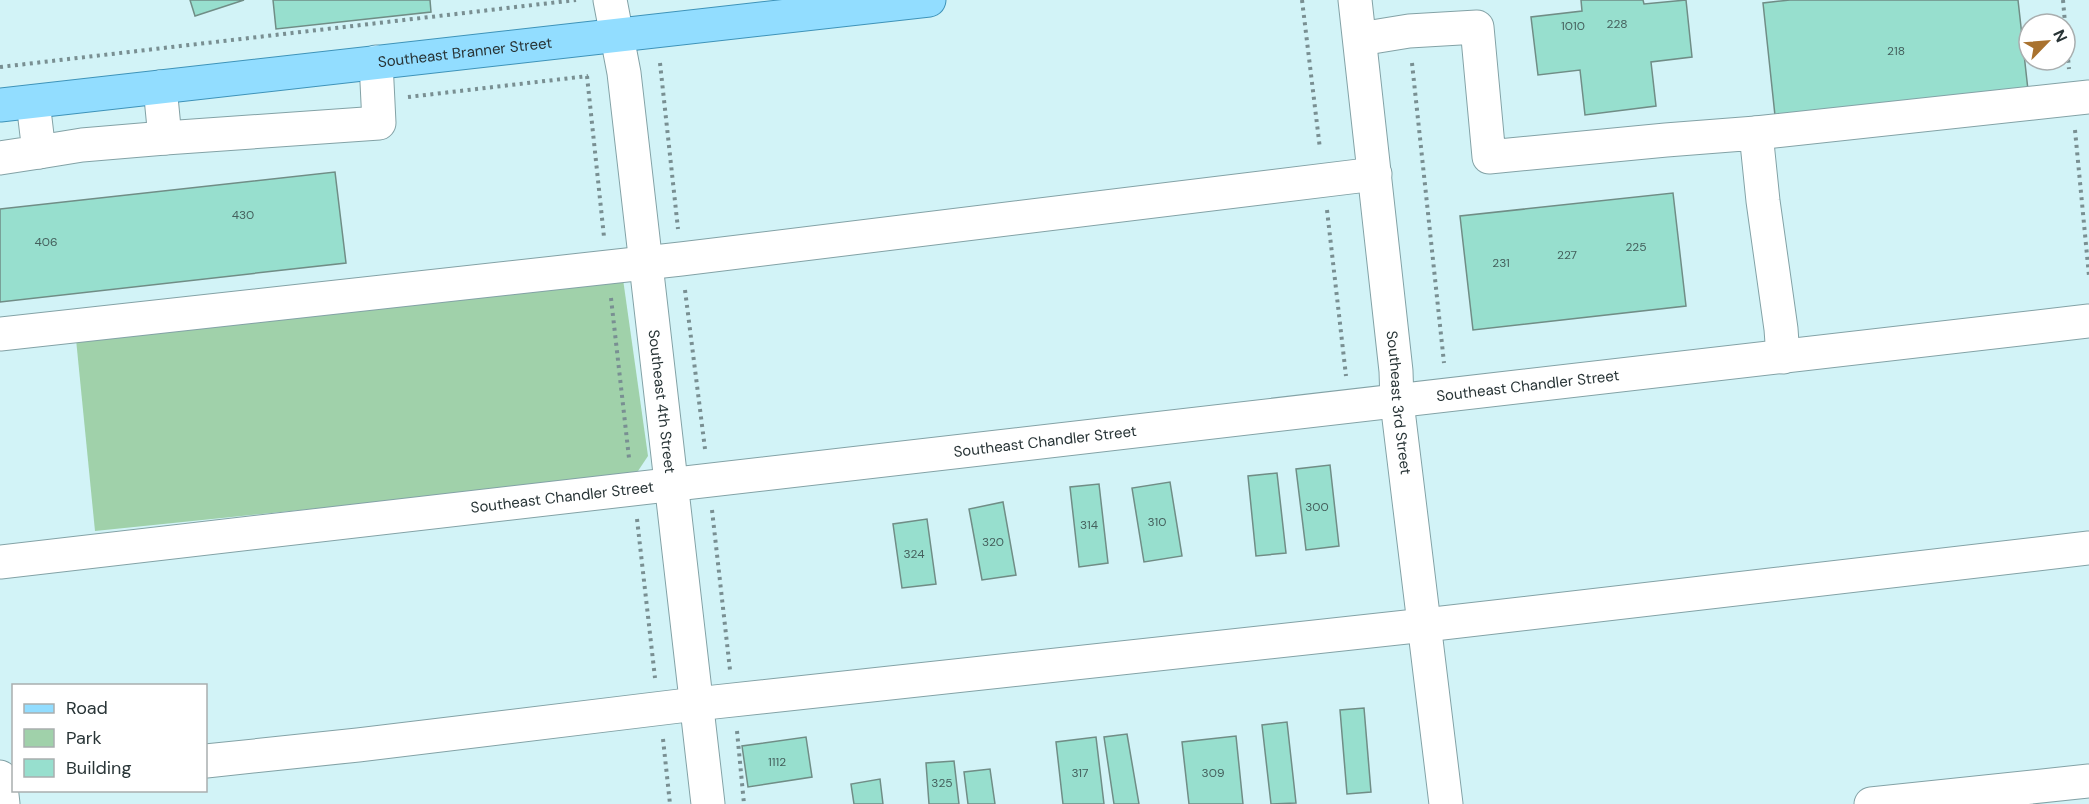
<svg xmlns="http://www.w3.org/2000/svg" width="2089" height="804" font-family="'DM Sans',sans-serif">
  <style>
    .green { fill: #a0d1aa }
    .building { fill: #97dfce; stroke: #708d86; stroke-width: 1.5 }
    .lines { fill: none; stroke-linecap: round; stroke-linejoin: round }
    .minor-casing { stroke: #83a2a6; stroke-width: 35 }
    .major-casing { stroke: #3e93b9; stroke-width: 35 }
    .path { stroke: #798f92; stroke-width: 4; stroke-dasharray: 3 4.5; stroke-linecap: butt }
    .minor { stroke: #fff; stroke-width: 33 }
    .major { stroke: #92ddff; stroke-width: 33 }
    .labels { text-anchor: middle; stroke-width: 4.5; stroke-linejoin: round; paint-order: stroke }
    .number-label { font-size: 12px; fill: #445f5c }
    .street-label { font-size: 15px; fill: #283436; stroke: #fff }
  </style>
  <rect width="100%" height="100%" fill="#d2f3f7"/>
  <!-- green -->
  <path class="green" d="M 622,272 L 648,456 L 638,471 L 616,478 L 95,531 L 75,329 Z"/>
  <!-- building -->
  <g class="building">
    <path d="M 190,0 L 244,0 L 195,16 Z"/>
    <path d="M 273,0 L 430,0 L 431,12 L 276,29 Z"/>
    <path d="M 1581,0 L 1643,0 L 1644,4 L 1686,0 L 1692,57 L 1651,62 L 1656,106 L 1585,115 L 1580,70 L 1538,75 L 1531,17 L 1582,11 Z"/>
    <path d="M 1790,0 L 2018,0 L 2029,99 L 1776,125 L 1763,3 Z"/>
    <path d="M 335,172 L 346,263 L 0,302 L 0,209 Z"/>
    <path d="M 1673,193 L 1686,306 L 1473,330 L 1460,216 Z"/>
    <path d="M 1330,465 L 1339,546 L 1306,550 L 1296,469 Z"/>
    <path d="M 1277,473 L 1286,553 L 1256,556 L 1248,476 Z"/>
    <path d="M 1170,482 L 1182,556 L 1144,562 L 1132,488 Z"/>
    <path d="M 1099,484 L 1108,563 L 1079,567 L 1070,487 Z"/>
    <path d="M 1003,502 L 1016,575 L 982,580 L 969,509 Z"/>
    <path d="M 927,519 L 936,584 L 902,588 L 893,524 Z"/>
    <path d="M 1364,708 L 1371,792 L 1347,794 L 1340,710 Z"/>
    <path d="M 1287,722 L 1296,803 L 1271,804 L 1262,725 Z"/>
    <path d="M 1127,734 L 1139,804 L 1114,804 L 1104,737 Z"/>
    <path d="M 1236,736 L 1243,804 L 1189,804 L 1182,742 Z"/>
    <path d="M 806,737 L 812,777 L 748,787 L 742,746 Z"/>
    <path d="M 1096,737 L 1104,804 L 1063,804 L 1056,742 Z"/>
    <path d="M 954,761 L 959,804 L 929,804 L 926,763 Z"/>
    <path d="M 990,769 L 995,804 L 968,804 L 964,772 Z"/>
    <path d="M 880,779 L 883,804 L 854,804 L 851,784 Z"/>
  </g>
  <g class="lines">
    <!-- minor casing -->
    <g class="minor-casing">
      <g id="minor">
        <path id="s1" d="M 610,0 L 624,73 L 708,804"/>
        <path id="s2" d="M 1355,0 L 1396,371 L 1397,402 L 1446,804"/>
        <path d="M 1360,39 L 1409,31 L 1477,27 L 1489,157 L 1666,140 L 1756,133 L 1763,201 L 1781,329 L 1783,357"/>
        <path d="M 1756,133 L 2089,97"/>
        <path d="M 165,138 L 379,123 L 376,62"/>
        <path d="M 39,152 L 82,145 L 165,138 L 160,87"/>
        <path d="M 0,158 L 39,152 L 33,102"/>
        <path d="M 0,334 L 681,259 L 1375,174"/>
        <path id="s3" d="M 0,562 L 2089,321"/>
        <path d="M 206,761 L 358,745 L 696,704 L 1425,625 L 2089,548"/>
        <path d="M 0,777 L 3,804"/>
        <path d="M 1871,804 L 2089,781"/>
      </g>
    </g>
    <!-- major casing -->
    <g class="major-casing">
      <g id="major">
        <path id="s4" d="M 0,105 L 929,0"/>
      </g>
    </g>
    <!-- path -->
    <g class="path">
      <path d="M 1302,0 L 1320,149"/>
      <path d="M 2063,0 L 2069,69"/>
      <path d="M 660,63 L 678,229"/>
      <path d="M 1412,63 L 1444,363"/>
      <path d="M 0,67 L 576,0"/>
      <path d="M 587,76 L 604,237"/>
      <path d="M 408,97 L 588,76"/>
      <path d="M 2075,130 L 2089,276"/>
      <path d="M 1327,210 L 1346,376"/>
      <path d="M 685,290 L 705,449"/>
      <path d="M 611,298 L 629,458"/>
      <path d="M 712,510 L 730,670"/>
      <path d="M 637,519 L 655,678"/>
      <path d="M 737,731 L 744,804"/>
      <path d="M 663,739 L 670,804"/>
    </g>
    <!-- minor -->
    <use href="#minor" class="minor"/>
    <!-- major -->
    <use href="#major" class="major"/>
  </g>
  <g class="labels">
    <!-- number labels -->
    <g class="number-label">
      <text x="1617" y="28">228</text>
      <text x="1573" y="30">1010</text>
      <text x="1896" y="55">218</text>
      <text x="243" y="219">430</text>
      <text x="46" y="246">406</text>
      <text x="1636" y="251">225</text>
      <text x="1567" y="259">227</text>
      <text x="1501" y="267">231</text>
      <text x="1317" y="511">300</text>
      <text x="1157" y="526">310</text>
      <text x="1089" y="529">314</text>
      <text x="993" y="546">320</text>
      <text x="914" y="558">324</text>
      <text x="777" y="766">1112</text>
      <text x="1080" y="777">317</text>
      <text x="1213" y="777">309</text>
      <text x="942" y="787">325</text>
    </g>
    <!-- street labels -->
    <g class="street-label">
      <text dy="5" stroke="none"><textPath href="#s4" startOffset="468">Southeast Branner Street</textPath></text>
      <text dy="5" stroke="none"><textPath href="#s3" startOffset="1538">Southeast Chandler Street</textPath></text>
      <text dy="5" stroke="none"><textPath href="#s1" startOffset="405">Southeast 4th Street</textPath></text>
      <text dy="5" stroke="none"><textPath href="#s2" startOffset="405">Southeast 3rd Street</textPath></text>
      <text dy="5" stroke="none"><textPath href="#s3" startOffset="1052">Southeast Chandler Street</textPath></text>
      <text dy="5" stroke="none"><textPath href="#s3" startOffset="566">Southeast Chandler Street</textPath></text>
    </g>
  </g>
  <!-- legend -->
  <rect x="12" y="684" width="195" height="108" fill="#ffffff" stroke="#a9aeaf" stroke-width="1.5"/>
  <rect x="24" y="704" width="30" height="9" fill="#92ddff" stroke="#a9aeaf" stroke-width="1.5"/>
  <text x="66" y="714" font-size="18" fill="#283436">Road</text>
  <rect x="24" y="729" width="30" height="18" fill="#a0d1aa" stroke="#a9aeaf" stroke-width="1.5"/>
  <text x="66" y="744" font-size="18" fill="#283436">Park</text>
  <rect x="24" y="759" width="30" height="18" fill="#97dfce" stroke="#a9aeaf" stroke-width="1.5"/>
  <text x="66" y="774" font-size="18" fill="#283436">Building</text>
  <!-- north arrow -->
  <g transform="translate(2047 42) rotate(65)"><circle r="28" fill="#ffffff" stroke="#a9aeaf" stroke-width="1.5"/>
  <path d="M0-4.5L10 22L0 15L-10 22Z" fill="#a9722e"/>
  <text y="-9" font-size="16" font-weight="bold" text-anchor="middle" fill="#283436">N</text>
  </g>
</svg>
